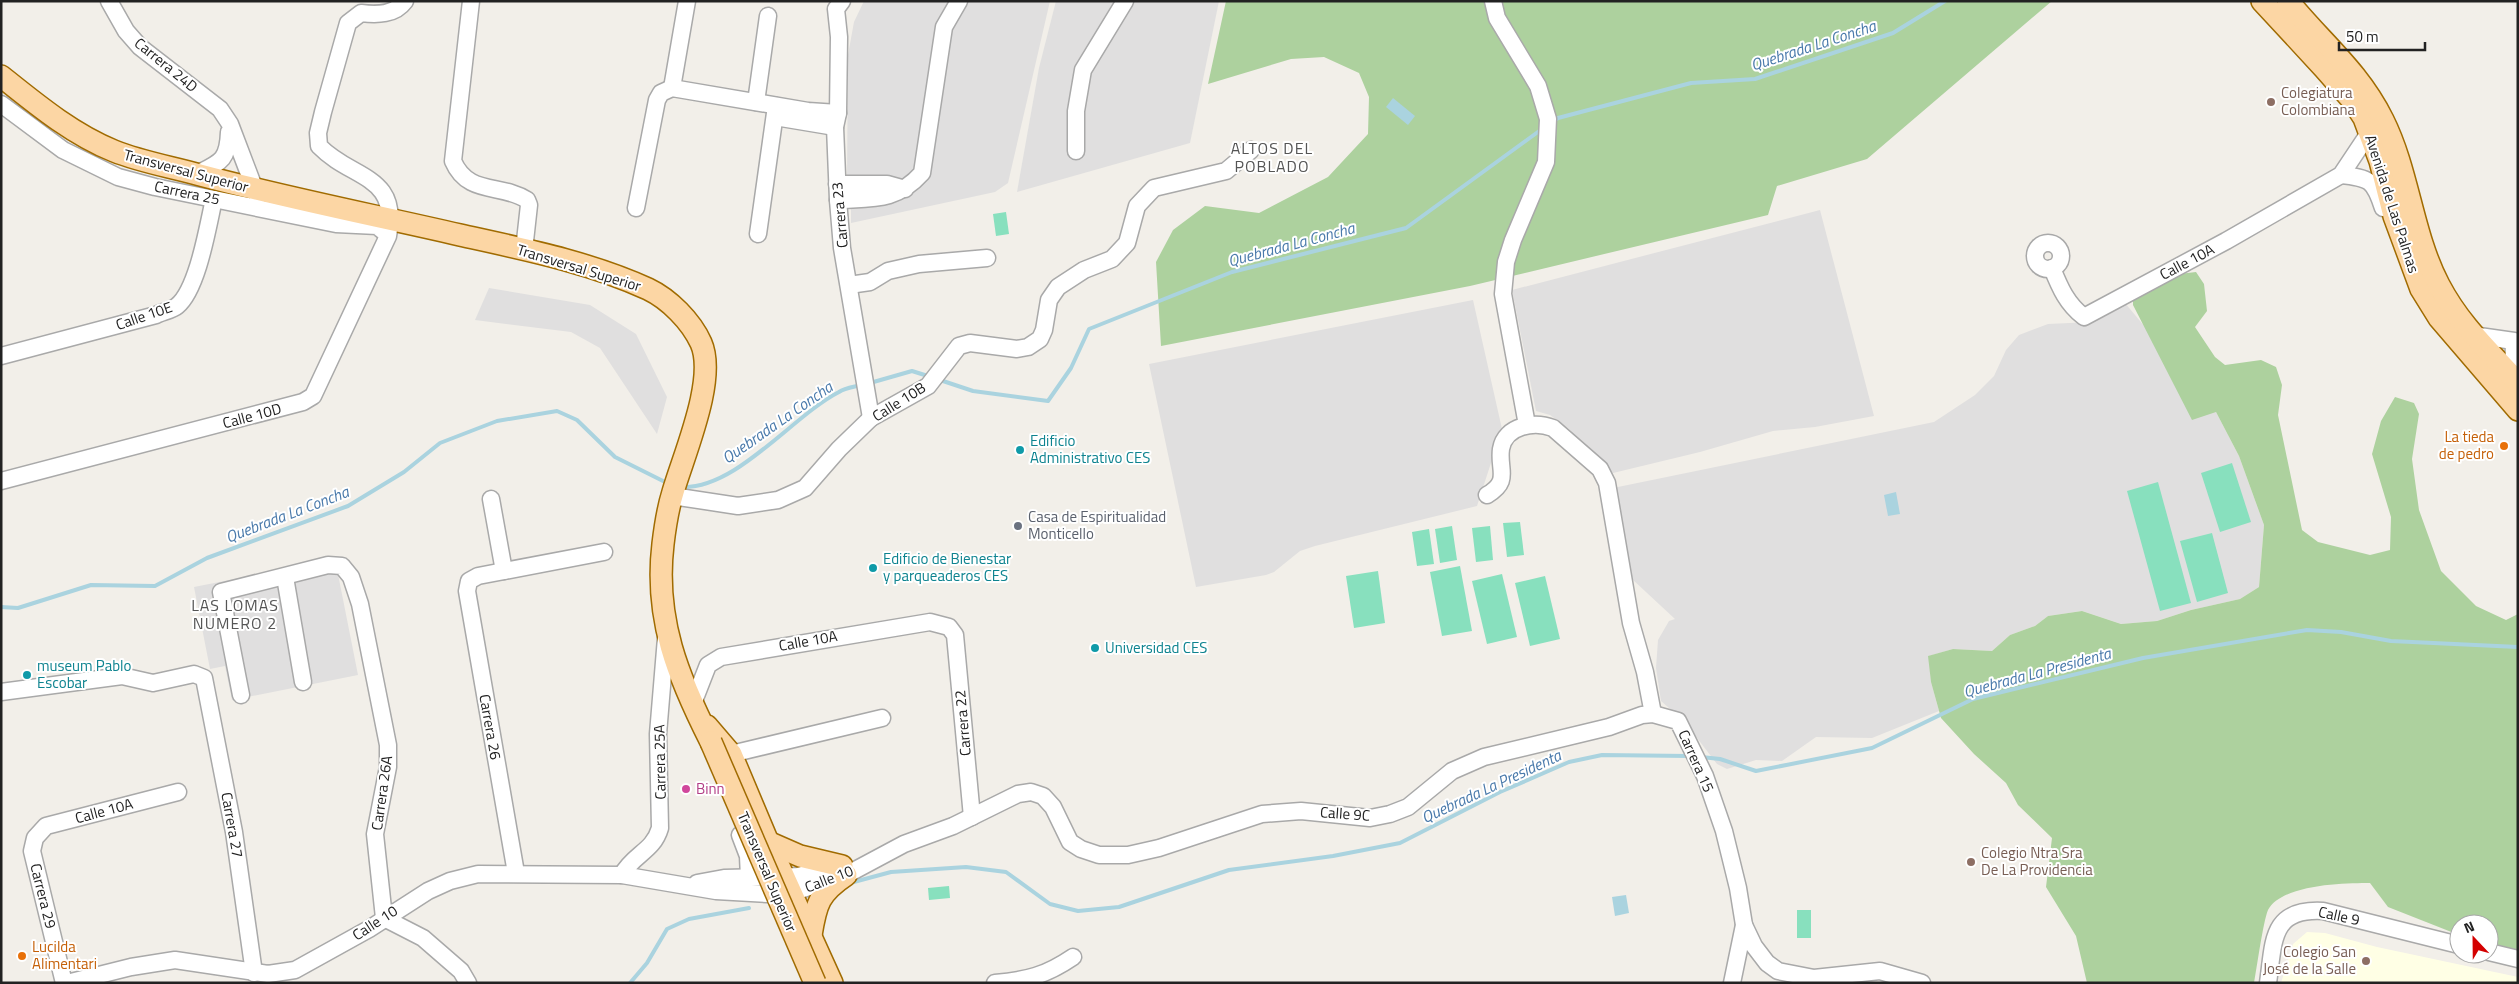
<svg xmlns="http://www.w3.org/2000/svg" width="2519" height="984" font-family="'Titillium Web',sans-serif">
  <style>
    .residential { fill: #e0dfdf }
    .education { fill: #ffffe5 }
    .forest { fill: #add19e }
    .pitch { fill: #88e0be }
    .water { fill: #aad3df }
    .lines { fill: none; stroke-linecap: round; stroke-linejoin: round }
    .stream { stroke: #aad3df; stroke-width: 4 }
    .minor-casing { stroke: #a9a9a9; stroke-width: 19 }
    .major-casing { stroke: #a06b00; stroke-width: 24 }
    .minor { stroke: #fff; stroke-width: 16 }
    .major { stroke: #fcd6a4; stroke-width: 21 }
    .major-bridge-casing { stroke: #a06b00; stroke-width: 24; stroke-linecap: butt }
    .major-bridge { stroke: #fcd6a4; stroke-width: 21 }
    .education-dot { fill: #8d6e63; stroke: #fff; stroke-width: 2 }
    .food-dot { fill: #e8710a; stroke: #fff; stroke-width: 2 }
    .culture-dot { fill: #0f9aa8; stroke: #fff; stroke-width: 2 }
    .worship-dot { fill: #6b7280; stroke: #fff; stroke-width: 2 }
    .hotel-dot { fill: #d1479c; stroke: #fff; stroke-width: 2 }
    .labels { text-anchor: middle; stroke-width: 4; stroke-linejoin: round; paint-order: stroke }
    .street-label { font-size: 15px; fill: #222; stroke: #fff }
    .education-label { font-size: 15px; fill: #785e54; stroke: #fff; text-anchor: start }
    .food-label { font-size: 15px; fill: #c56008; stroke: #fff; text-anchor: end }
    .culture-label { font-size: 15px; fill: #0d838f; stroke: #fff; text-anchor: start }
    .worship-label { font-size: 15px; fill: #5b616d; stroke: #fff; text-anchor: start }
    .hotel-label { font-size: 15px; fill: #b23c85; stroke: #fff; text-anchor: start }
    .water-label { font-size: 16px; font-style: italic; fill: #4a7aab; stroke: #fff }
    .neighbourhood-label { font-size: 16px; letter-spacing: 1px; fill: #555; stroke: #fff }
  </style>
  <rect width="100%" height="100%" fill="#f2efe9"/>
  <!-- residential -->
  <g class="residential">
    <path d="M 864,1 L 1050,1 L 1008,183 L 995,192 L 851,223 L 851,206 L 867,176 L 847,176 L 848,55 L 854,22 Z"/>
    <path d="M 1056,1 L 1219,1 L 1190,143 L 1017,192 L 1039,68 Z"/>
    <path d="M 1820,210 L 1874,416 L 1815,427 L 1773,431 L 1700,452 L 1613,473 L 1584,446 L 1569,429 L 1550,415 L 1536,411 L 1512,290 Z"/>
    <path d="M 489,288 L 590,305 L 636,334 L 667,397 L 657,434 L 600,348 L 571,332 L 475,320 Z"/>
    <path d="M 1473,300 L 1502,429 L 1477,506 L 1315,546 L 1300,551 L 1274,572 L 1266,575 L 1196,587 L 1149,364 Z"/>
    <path d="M 2125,303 L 2216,412 L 2239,456 L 2264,525 L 2259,587 L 2240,599 L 2191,610 L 2157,621 L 2121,624 L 2082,611 L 2048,616 L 2035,626 L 2010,635 L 1992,651 L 1953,649 L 1929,656 L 1931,682 L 1939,711 L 1872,738 L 1816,737 L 1782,761 L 1756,760 L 1727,769 L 1717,764 L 1684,721 L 1661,701 L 1656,668 L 1658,640 L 1669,621 L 1675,619 L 1632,579 L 1613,488 L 1934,422 L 1975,395 L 1994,376 L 2006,350 L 2019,335 L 2048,324 L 2091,322 Z"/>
    <path d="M 335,559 L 358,675 L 232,700 L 225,666 L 210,669 L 194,587 Z"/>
  </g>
  <!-- education -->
  <path class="education" d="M 2307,932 L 2325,933 L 2377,947 L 2518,977 L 2518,983 L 2281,983 L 2293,944 Z"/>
  <!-- forest -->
  <g class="forest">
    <path d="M 1226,1 L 2052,1 L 1867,159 L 1777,186 L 1768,215 L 1470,286 L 1161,346 L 1156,262 L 1173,230 L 1205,206 L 1259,213 L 1328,177 L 1368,134 L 1369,97 L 1359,73 L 1324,57 L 1291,59 L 1208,84 Z"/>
    <path d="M 2196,272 L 2204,284 L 2207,311 L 2195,327 L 2215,357 L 2225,365 L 2261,360 L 2276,367 L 2282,385 L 2278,415 L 2302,530 L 2318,542 L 2370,555 L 2390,550 L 2391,517 L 2372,454 L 2381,421 L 2395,397 L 2414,403 L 2419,414 L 2412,459 L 2419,510 L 2441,571 L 2476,606 L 2506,620 L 2518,614 L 2518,952 L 2489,944 L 2489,924 L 2459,924 L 2459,935 L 2388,907 L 2370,883 C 2345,883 2282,884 2268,910 C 2263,922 2257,967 2254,983 L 2087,983 L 2076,936 L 2046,887 L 2052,838 L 2018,805 L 2006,783 L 1974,754 L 1941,718 L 1931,682 L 1928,656 L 1953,649 L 1992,651 L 2010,635 L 2035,626 L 2048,616 L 2082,611 L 2121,624 L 2157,621 L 2191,610 L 2240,599 L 2259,587 L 2264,525 L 2239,456 L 2216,412 L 2192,420 L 2133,305 L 2133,297 L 2179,274 Z"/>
  </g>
  <!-- pitch -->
  <g class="pitch">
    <path d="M 1006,212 L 1009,234 L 996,236 L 993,214 Z"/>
    <path d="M 2232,463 L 2251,522 L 2220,532 L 2201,473 Z"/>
    <path d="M 2158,482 L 2191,603 L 2160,611 L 2127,491 Z"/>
    <path d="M 1520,522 L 1524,555 L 1507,557 L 1503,523 Z"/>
    <path d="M 1452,526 L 1457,560 L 1440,563 L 1435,529 Z"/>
    <path d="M 1490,526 L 1493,560 L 1476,562 L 1472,528 Z"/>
    <path d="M 1429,529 L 1434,564 L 1417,566 L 1412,532 Z"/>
    <path d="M 2212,533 L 2228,593 L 2197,602 L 2180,541 Z"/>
    <path d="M 1460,566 L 1472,631 L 1442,636 L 1430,572 Z"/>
    <path d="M 1378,571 L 1385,623 L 1354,628 L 1346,576 Z"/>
    <path d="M 1502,574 L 1517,637 L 1487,644 L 1472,581 Z"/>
    <path d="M 1545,576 L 1560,639 L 1530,646 L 1515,583 Z"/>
    <path d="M 949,886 L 950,898 L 929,900 L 928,888 Z"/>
    <rect x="1797" y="910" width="14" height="28"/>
  </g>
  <!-- water -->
  <g class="water">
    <path d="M 1393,98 L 1415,116 L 1408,125 L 1386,107 Z"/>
    <path d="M 1896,492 L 1900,514 L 1888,516 L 1884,495 Z"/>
    <path d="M 1626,895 L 1629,913 L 1615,916 L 1612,897 Z"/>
  </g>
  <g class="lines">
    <!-- stream -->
    <g class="stream">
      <path d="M 1552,122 L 1558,118 L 1691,83 L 1755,79 L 1893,33 L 1945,1"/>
      <path d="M 937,379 L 973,391 L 1048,401 L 1071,368 L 1089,329 L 1232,272 L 1406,228 L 1542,129"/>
      <path d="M 870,383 L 912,371 L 931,377"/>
      <path d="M 681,487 C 736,490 792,416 839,392 C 845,388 854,387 861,385"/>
      <path d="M 1,607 L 18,608 L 91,585 L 155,586 L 207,558 L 348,506 L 404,472 L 440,443 L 497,421 L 557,411 L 577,420 L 615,457 L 667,483"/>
      <path d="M 1701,757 L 1720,759 L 1756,771 L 1872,748 L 1973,699 L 2143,658 L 2307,630 L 2341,632 L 2391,641 L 2518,647"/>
      <path d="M 850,883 L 891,872 L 966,867 L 1006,872 L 1050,904 L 1078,911 L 1119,907 L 1229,870 L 1333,856 L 1400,843 L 1500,792 L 1569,762 L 1602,755 L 1689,756"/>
      <path d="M 630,983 L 647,963 L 667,929 L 689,919 L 749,908"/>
    </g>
    <!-- minor casing -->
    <g class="minor-casing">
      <g id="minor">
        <path d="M 109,1 L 126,31 L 140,47 L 220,109 L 230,124 L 257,195"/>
        <path d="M 471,1 L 453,161 C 468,196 501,183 527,200 L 529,205 L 524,250"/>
        <path d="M 842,1 L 836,9 L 839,37 L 838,113 L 835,127 L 838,200 L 842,248 L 871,418"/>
        <path d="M 1493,1 L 1497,18 L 1538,86 L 1548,119 L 1546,162 L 1513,240 L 1506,262 L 1503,294 L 1527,425"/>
        <path d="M 672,88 L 687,1"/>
        <path d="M 756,102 L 768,16"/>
        <path d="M 1,104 L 63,150 L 118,177 L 155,187 L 336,224 L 377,226 L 387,234"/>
        <path d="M 775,117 L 835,127"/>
        <path d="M 1076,151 L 1076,111 L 1083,70 L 1125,1"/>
        <path d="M 197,174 C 221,162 228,160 229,132"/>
        <path d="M 2341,175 C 2370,178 2374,180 2383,208"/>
        <path d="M 837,184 L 887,184 L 905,189"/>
        <path d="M 838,200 C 873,198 896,202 922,173 L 944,27 L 959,1"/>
        <path d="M 636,208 L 657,100 L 661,93 L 672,88 L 808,111 L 838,113"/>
        <path d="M 758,234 L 776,106"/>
        <circle cx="2048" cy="256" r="13"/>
        <path d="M 2052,268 C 2060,288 2067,304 2084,317 L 2226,241 L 2341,175 L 2369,133"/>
        <path d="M 849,285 L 870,282 L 888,271 L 919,264 L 987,258"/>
        <path d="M 2472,335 L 2514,341 L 2513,378"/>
        <path d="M 1,356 L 156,315 C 162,312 172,310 177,306 C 198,289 208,225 214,199"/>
        <path d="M 1,481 L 303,402 L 313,396 L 388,236 C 400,174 352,180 319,146 L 318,133 L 323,112 L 348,23 L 361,13 C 377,15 395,15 405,1"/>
        <path d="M 1487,495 C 1511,481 1498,470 1501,449 C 1505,425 1535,421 1553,428 L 1600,469 L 1607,483 L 1631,623 L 1645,672 L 1653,714"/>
        <path d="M 672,496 L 738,506 L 778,500 L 805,488 L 839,449 L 871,418 L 928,386 L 959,346 L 970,343 L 1017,349 L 1028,347 L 1040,339 L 1044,330 L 1049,300 L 1058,287 L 1084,270 L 1112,259 L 1127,243 L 1137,206 L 1154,188 L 1226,171 L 1251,150"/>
        <path d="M 491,499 L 504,571"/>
        <path d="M 285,577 L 303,682"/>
        <path d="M 1,692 L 122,676 L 153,683 L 194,674 L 204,678 L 234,832 L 254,973"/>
        <path d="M 241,695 L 221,592 L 328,565 L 342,566 L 351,577 L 360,604 L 388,745 L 388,767 L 375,834 L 384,918 L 423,938 L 461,971 L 468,983"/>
        <path d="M 692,706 L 708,665 L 721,657 L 930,622 L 949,627 L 955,635 L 972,817"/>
        <path d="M 731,754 L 882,718"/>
        <path d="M 740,835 L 748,856 L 749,878"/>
        <path d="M 516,873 L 467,591 L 469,581 L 478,576 L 604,552"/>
        <path d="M 622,875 C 633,854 653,852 660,828 L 658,734 L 666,638"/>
        <path d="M 697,883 L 724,878 L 798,876 L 838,866"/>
        <path d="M 1744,925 L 1754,946 L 1767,963 L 1778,971 L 1814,978 L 1880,971 L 1922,983"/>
        <path d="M 2489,952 L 2518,959"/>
        <path d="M 64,983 L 32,851 L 35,838 L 46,826 L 178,792"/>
        <path d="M 67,983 L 131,967 L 175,960 L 268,974 L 295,970 L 369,929 L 428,891 L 450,881 L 478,874 L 622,875 L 716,891 L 767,894 L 791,893 L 846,875 L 904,844 L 953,826 L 1018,794 L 1031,792 L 1043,796 L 1053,807 L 1070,842 L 1081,849 L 1099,855 L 1128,855 L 1159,848 L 1262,814 L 1301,811 L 1370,818 L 1390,814 L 1408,807 L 1452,771 L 1484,757 L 1609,727 L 1642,715 L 1653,714 L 1678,721 L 1705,776 L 1724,831 L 1738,888 L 1744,925 L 1732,983"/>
        <path d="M 995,983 C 1027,980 1045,976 1073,957"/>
        <path d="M 2268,983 C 2274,942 2270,908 2323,911 L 2459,945"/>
      </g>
    </g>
    <!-- major casing -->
    <g class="major-casing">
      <g id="major">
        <path d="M 2262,1 L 2324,68 L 2353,101 L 2364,118 L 2380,161 L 2394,216 L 2421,289 L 2439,318 L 2518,410"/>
        <path d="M 2288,1 C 2322,43 2358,70 2383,120 C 2409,172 2412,234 2439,285 C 2460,325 2488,350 2518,383"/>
        <path d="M 1,76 C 36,104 72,134 114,151 C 141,162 172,167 200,175 C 286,198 373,215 460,235 C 523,249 589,262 648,289 C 669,299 691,321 701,343 C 717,379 684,454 673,492 C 668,508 665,527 663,544 C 654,619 678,677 711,742"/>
        <path d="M 707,726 L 731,754 L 768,842 L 832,983"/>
        <path d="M 768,842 L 800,856 L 842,866"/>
        <path d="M 811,935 C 816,904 819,893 846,875"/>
      </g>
    </g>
    <!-- minor -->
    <use href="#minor" class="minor"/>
    <!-- major -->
    <use href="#major" class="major"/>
    <!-- major-bridge casing -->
    <g class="major-bridge-casing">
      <path id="major-bridge" d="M 711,742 L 815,983"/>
    </g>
    <!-- major-bridge -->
    <use href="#major-bridge" class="major-bridge"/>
  </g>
  <!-- markers -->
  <g class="education-dot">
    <circle cx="2271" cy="102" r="5"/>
    <circle cx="1971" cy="862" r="5"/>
    <circle cx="2366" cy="961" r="5"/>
  </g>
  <g class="food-dot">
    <circle cx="2504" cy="446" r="5"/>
    <circle cx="22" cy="956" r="5"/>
  </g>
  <g class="culture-dot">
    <circle cx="1020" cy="450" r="5"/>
    <circle cx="873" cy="568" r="5"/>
    <circle cx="1095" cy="648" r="5"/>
    <circle cx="27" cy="675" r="5"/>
  </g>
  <circle class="worship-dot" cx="1018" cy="526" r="5"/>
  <circle class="hotel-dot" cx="686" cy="789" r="5"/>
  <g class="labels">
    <!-- street labels -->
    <g class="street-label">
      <text transform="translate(166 65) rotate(39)" y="5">Carrera 24D</text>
      <text transform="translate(186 171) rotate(15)" y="5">Transversal Superior</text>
      <text transform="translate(187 193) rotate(12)" y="5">Carrera 25</text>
      <text transform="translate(2392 204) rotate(72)" y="5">Avenida de Las Palmas</text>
      <text transform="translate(840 215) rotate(-95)" y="5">Carrera 23</text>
      <text transform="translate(2187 262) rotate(-28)" y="5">Calle 10A</text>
      <text transform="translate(579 268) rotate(17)" y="5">Transversal Superior</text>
      <text transform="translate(144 316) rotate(-19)" y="5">Calle 10E</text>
      <text transform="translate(899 402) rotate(-32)" y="5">Calle 10B</text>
      <text transform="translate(252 416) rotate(-15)" y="5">Calle 10D</text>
      <text transform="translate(808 641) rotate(-10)" y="5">Calle 10A</text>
      <text transform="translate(963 723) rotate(-95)" y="5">Carrera 22</text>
      <text transform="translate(490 727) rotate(80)" y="5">Carrera 26</text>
      <text transform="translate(1696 761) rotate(66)" y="5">Carrera 15</text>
      <text transform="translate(660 762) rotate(-91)" y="5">Carrera 25A</text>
      <text transform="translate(382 793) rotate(-82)" y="5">Carrera 26A</text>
      <text transform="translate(104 811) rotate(-15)" y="5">Calle 10A</text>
      <text transform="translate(1345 814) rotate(4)" y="5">Calle 9C</text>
      <text transform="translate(232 825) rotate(80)" y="5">Carrera 27</text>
      <text transform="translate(767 872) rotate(67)" y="5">Transversal Superior</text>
      <text transform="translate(829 879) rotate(-21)" y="5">Calle 10</text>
      <text transform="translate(43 896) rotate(76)" y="5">Carrera 29</text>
      <text transform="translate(2339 916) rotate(12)" y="5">Calle 9</text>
      <text transform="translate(375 923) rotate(-33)" y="5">Calle 10</text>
    </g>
    <!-- education labels -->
    <g class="education-label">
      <text x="2281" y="98">Colegiatura<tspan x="2281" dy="17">Colombiana</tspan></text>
      <text x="1981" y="858">Colegio Ntra Sra<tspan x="1981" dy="17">De La Providencia</tspan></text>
      <text x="2356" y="957" text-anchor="end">Colegio San<tspan x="2356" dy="17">José de la Salle</tspan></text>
    </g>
    <!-- food labels -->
    <g class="food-label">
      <text x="2494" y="442">La tieda<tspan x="2494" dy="17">de pedro</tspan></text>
      <text x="32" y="952" text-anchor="start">Lucilda<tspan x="32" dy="17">Alimentari</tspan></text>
    </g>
    <!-- culture labels -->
    <g class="culture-label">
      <text x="1030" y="446">Edificio<tspan x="1030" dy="17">Administrativo CES</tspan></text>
      <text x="883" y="564">Edificio de Bienestar<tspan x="883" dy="17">y parqueaderos CES</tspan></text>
      <text x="1105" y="653">Universidad CES</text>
      <text x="37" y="671">museum Pablo<tspan x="37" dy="17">Escobar</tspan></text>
    </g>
    <!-- worship labels -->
    <g class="worship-label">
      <text x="1028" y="522">Casa de Espiritualidad<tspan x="1028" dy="17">Monticello</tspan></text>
    </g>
    <!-- hotel labels -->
    <g class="hotel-label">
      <text x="696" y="794">Binn</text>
    </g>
    <!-- water labels -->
    <g class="water-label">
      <text transform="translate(1813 45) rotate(-18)" y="6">Quebrada La Concha</text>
      <text transform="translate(1291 244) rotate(-15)" y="6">Quebrada La Concha</text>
      <text transform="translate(777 422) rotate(-35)" y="6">Quebrada La Concha</text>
      <text transform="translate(287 514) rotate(-21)" y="6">Quebrada La Concha</text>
      <text transform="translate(2037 672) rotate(-15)" y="6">Quebrada La Presidenta</text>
      <text transform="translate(1491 786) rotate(-25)" y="6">Quebrada La Presidenta</text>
    </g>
    <!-- neighbourhood labels -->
    <g class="neighbourhood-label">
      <text x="1272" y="154">ALTOS DEL<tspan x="1272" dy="18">POBLADO</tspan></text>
      <text x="235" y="611">LAS LOMAS<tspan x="235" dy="18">NUMERO 2</tspan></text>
    </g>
  </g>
  <!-- border -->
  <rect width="2519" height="984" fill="none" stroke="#222222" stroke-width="5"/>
  <!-- north arrow -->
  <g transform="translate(2474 939) rotate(338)"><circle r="24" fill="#ffffff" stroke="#a7a7a7"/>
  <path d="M0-4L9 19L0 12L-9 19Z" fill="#d40000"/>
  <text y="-8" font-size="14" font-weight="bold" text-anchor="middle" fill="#222222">N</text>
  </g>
  <!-- scale -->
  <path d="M2339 42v8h86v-8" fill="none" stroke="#222222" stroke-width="2.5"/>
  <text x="2346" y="42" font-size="15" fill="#222222" stroke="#ffffff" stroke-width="4" paint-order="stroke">50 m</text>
</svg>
